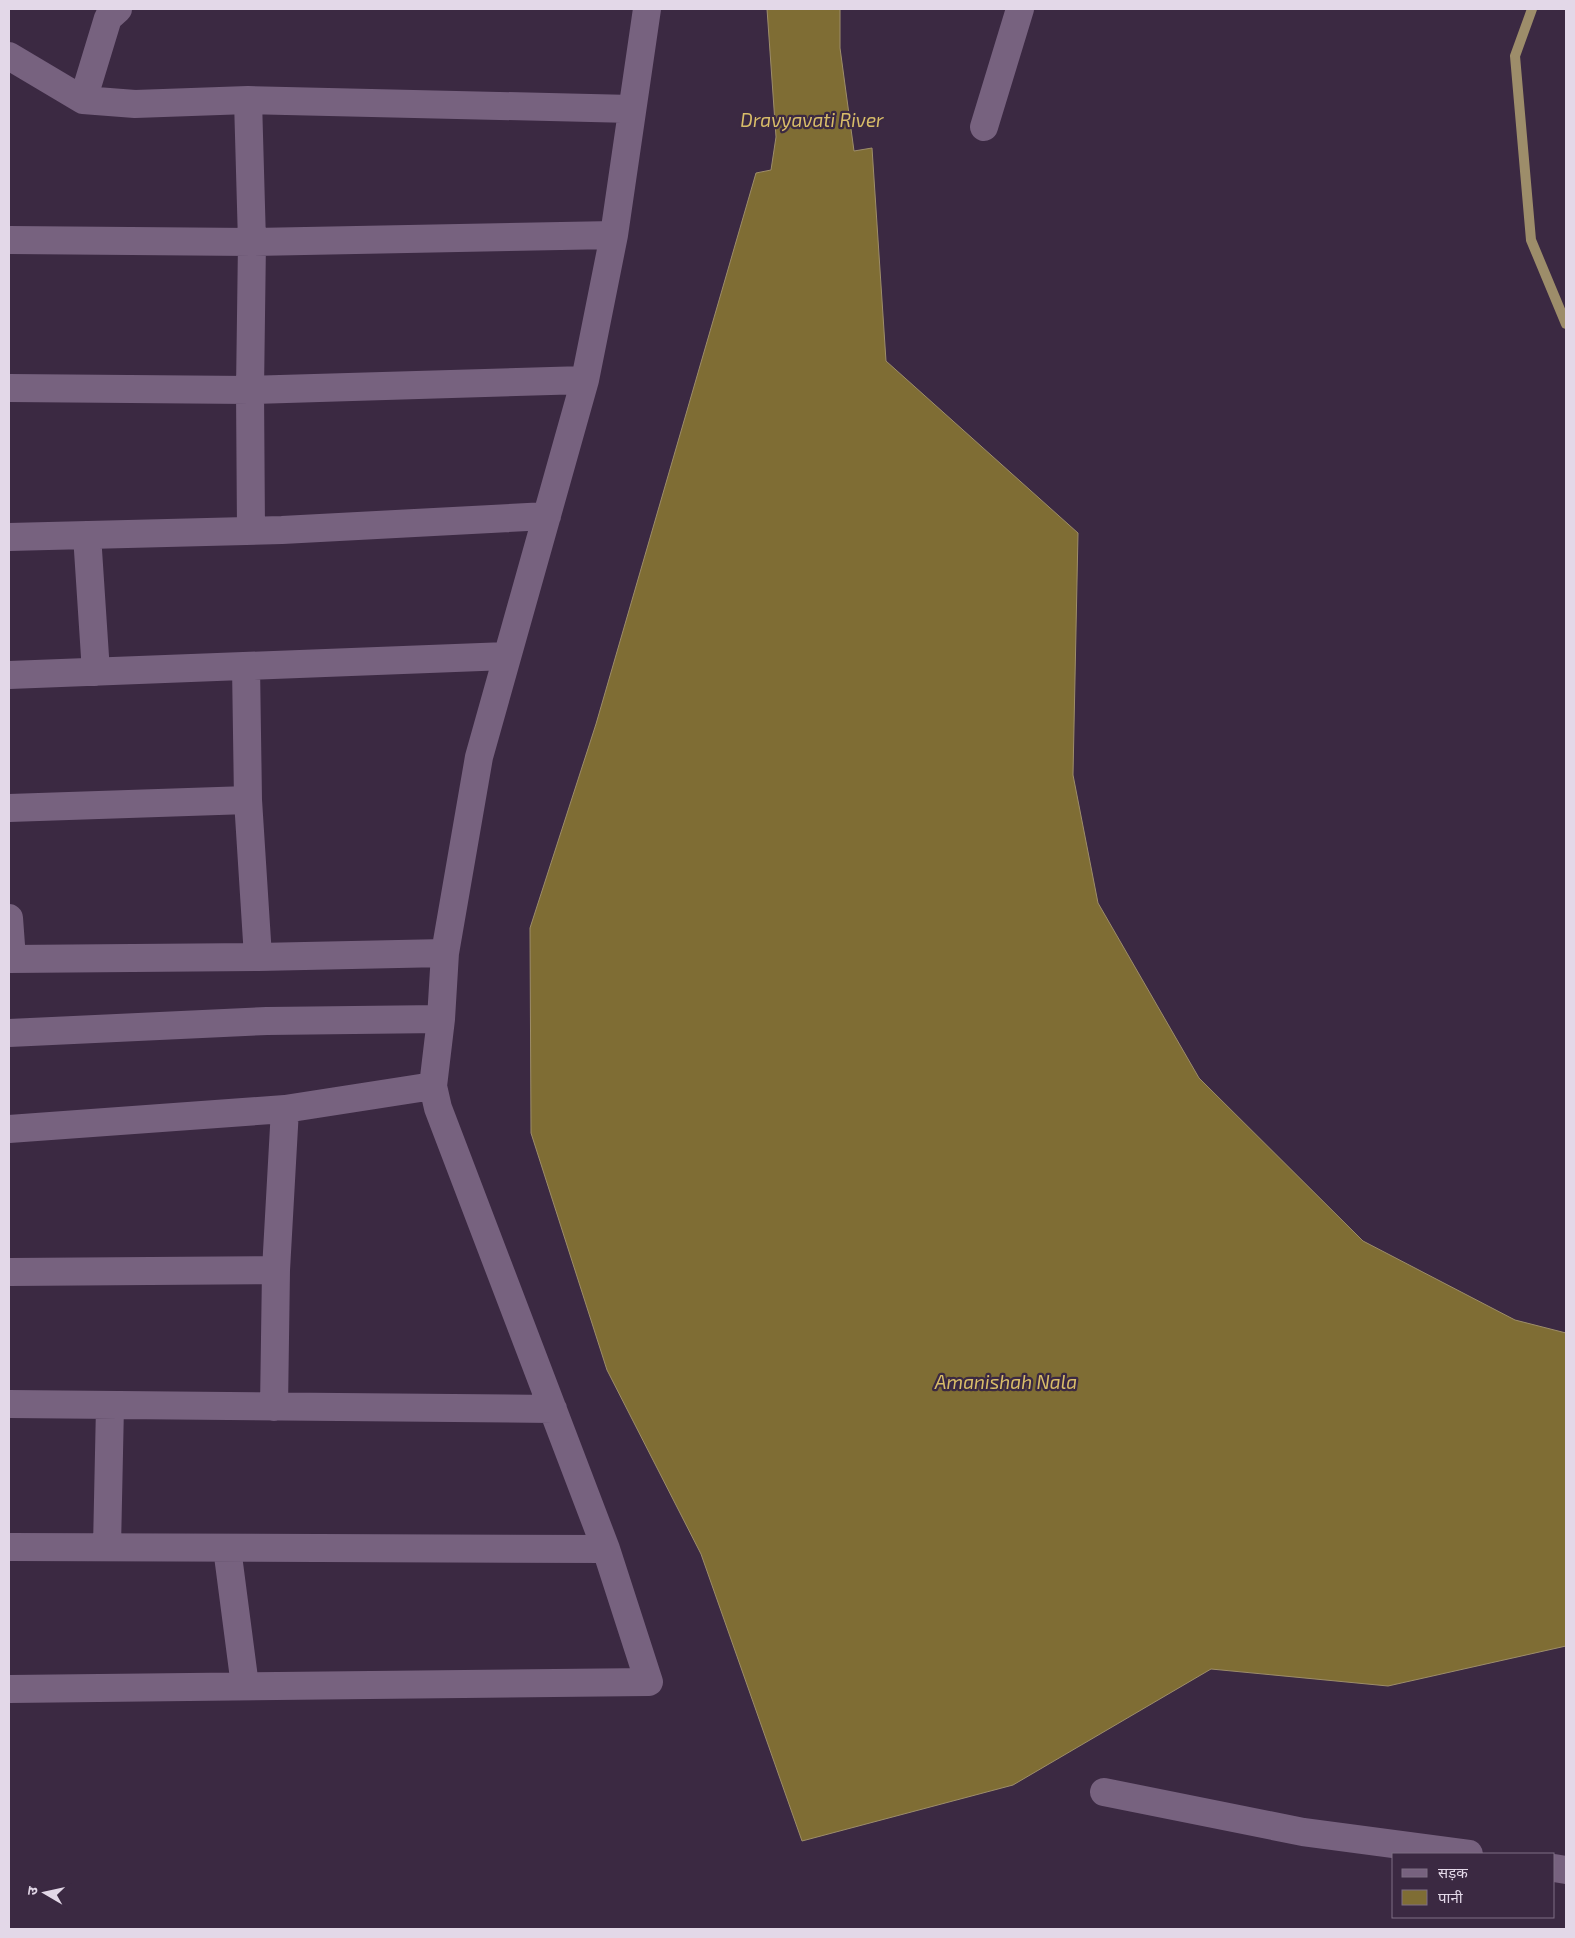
<svg xmlns="http://www.w3.org/2000/svg" width="1575" height="1938" viewBox="0 0 1575 1938" font-family="'Exo 2','Noto Sans Devanagari',sans-serif">
	<rect width="100%" height="100%" fill="#3b2942"/>
	<path fill="#7f6d34" stroke="#9d8d6a" d="M767 9H840V48L854 151 872 148 886 361 1078 533 1073 775 1098 903 1199 1078 1363 1241 1515 1320 1566 1333V1646L1388 1686 1211 1669 1013 1785 802 1841 701 1554 607 1370 531 1133 530 928 596 724 756 173 771 170 776 137Z"/>
	<g fill="none" stroke-linecap="round" stroke-linejoin="round">
		<path stroke="#9d8d6a" stroke-width="10" d="M1532 9 1515 56 1531 240 1566 324"/>
		<path stroke="#77627f" stroke-width="28" d="M118 9 108 18 83 100 135 104 248 100 632 109
			M9 56 83 100
			M248 100 252 242 250 390 251 530
			M984 127 1020 9
			M614 235 647 9
			M9 240 252 242 614 235 585 380
			M9 388 250 390 585 380 479 757 445 953 441 1019 433 1086 438 1108 606 1549 649 1682 9 1689
			M87 535 96 672
			M9 537 282 530 547 516
			M9 675 507 656
			M9 808 248 800
			M9 918 12 959
			M258 957 445 953
			M9 959 258 957 248 800 246 666
			M9 1033 267 1021 441 1019
			M9 1129 285 1109
			M9 1272 276 1270
			M9 1404 553 1409
			M274 1407 276 1270 285 1109 433 1086
			M9 1547 606 1549
			M107 1547 110 1406
			M227 1548 245 1686
			M1104 1792 1303 1832 1469 1854
			M1554 1868 1566 1870"/>
	</g>
	<g text-anchor="middle" dominant-baseline="central" stroke-width="4.5" stroke-linejoin="round" paint-order="stroke">
		<g font-size="19" font-style="italic" fill="#d9bd69" stroke="#3b2942">
			<text x="812" y="119">Dravyavati River</text>
			<text x="1006" y="1381">Amanishah Nala</text>
		</g>
	</g>
	<rect width="1575" height="1938" fill="none" stroke="#e3d8e8" stroke-width="20"/>
	<rect x="1392" y="1853" width="162" height="65" fill="#3b2942" stroke="#7e6f84"/>
	<rect x="1402" y="1869" width="25" height="8" fill="#77627f" stroke="#7e6f84"/>
	<text x="1438" y="1878" font-size="15" fill="#e3d8e8">सड़क</text>
	<rect x="1402" y="1890" width="25" height="15" fill="#7f6d34" stroke="#7e6f84"/>
	<text x="1438" y="1903" font-size="15" fill="#e3d8e8">पानी</text>
	<g transform="translate(45 1893) rotate(279)" stroke="#3b2942" stroke-width="4" paint-order="stroke">
	<path d="M0-4L9 19L0 12L-9 19Z" fill="#e3d8e8"/>
	<text y="-8" font-size="14" font-weight="bold" text-anchor="middle" fill="#e3d8e8">उ</text>
	</g>
</svg>
